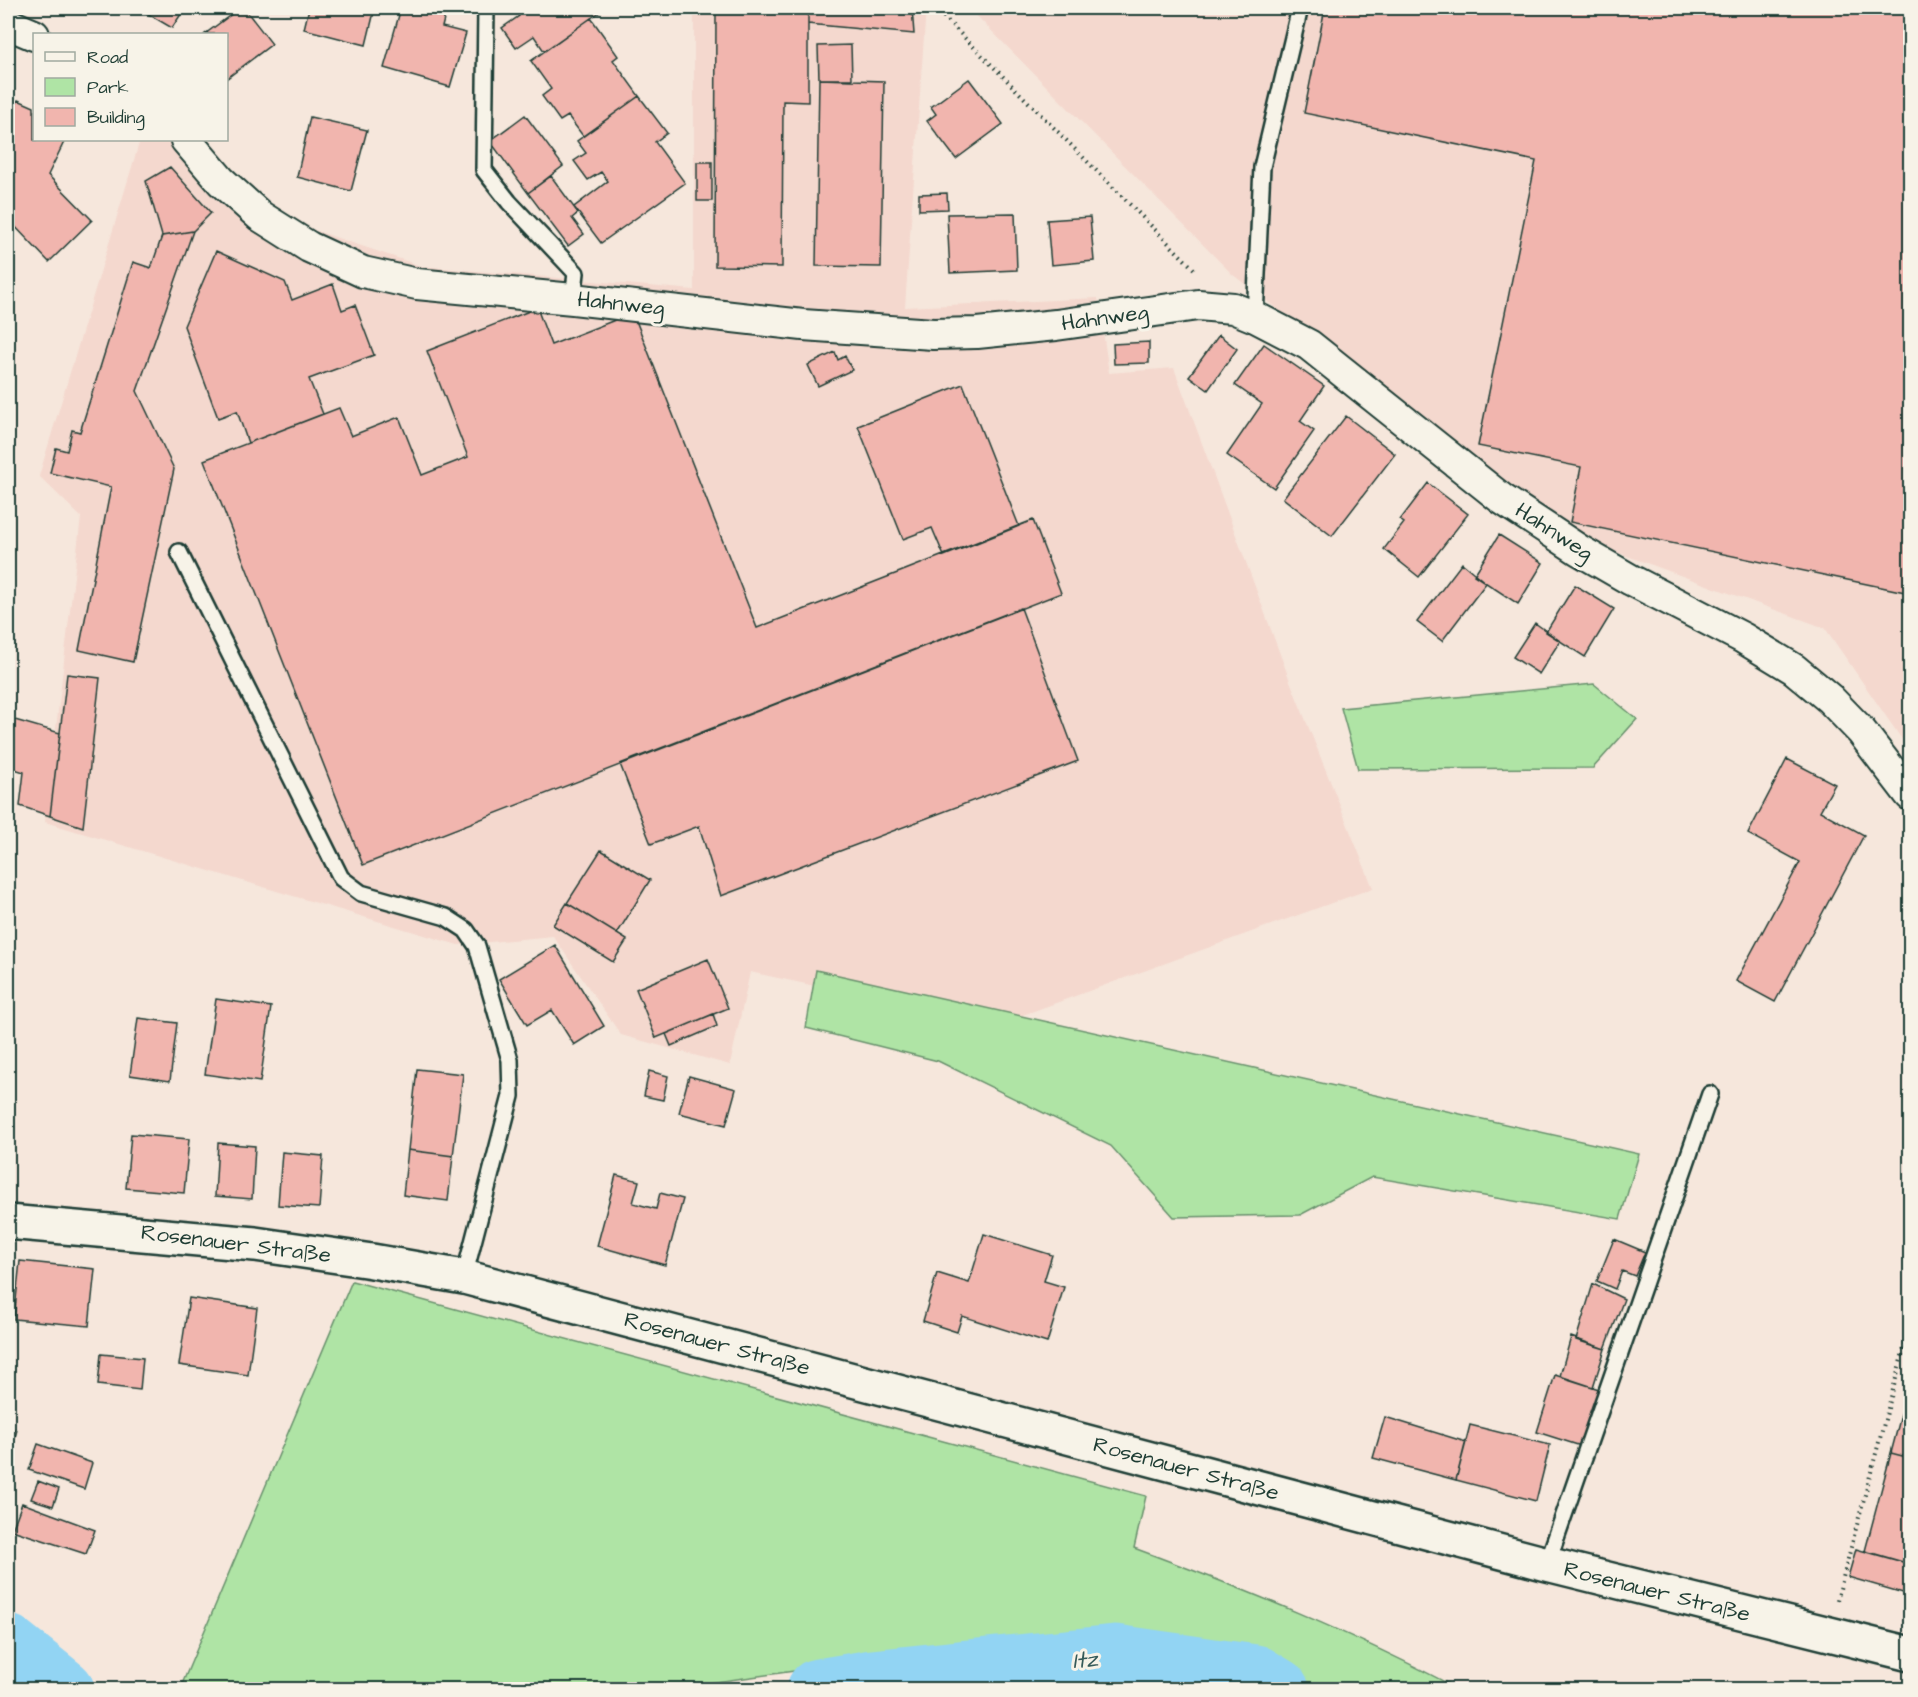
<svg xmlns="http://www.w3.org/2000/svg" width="1918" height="1697" viewBox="0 0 1918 1697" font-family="'Architects Daughter',sans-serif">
	<rect width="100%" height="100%" fill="#f6e7dc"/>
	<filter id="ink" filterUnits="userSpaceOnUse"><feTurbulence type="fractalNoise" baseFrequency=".0167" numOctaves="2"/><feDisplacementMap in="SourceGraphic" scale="12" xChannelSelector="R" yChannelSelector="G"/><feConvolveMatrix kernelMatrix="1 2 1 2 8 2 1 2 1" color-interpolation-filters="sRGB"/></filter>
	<g filter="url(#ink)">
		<path fill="#f4d8ce" d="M694 8H926L905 307 1098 298 1109 373 1174 368 1290 681 1373 888 995 1025 750 972 730 1065 621 1035 553 936 458 945 45 822 81 517 39 476 140 140H170L314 230 421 266 694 290Z
			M969 8H1910V751L1825 628 1567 534 1232 274Z"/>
		<path fill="#afe4a5" stroke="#67906c" stroke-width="1.5" d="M1594 684 1637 719 1593 768 1358 769 1341 708Z
			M816 970 1639 1154 1620 1219 1372 1177 1300 1215 1174 1217 1111 1146 938 1061 806 1028Z
			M352 1281 1146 1496 1134 1548C1244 1589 1354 1633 1458 1689H1322L1223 1645 1115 1626 659 1690 180 1689Z"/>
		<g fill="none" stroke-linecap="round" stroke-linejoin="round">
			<path stroke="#92d4f3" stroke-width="63" d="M8 1646 63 1690
				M818 1690 872 1681 1115 1656 1255 1676 1278 1690"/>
		</g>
		<path fill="#f1b5ae" stroke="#1f3d34" stroke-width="1.5" d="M138 8H185L172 28Z
			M240 8H244L272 44 226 79V34H205Z
			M309 8H375L366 45 304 29Z
			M401 8H447L442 27 466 33 450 87 384 68Z
			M513 8H603L604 9 544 51 534 36 516 48 502 28 519 16Z
			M716 8H808V102L783 101 782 267 715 266Z
			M808 8H912L914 34 808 24Z
			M1325 8H1910V593L1570 522 1581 467 1478 446 1536 161 1304 113Z
			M591 18 618 56 613 60 639 96 583 136 568 116 560 121 542 96 551 89 531 61Z
			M851 45 852 79H819L818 46Z
			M819 79 884 81 881 267 816 266Z
			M969 79 1003 124 956 159 927 121 936 114 931 107Z
			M639 96 667 133 655 142 685 183 601 243 574 207 608 181 601 172 588 180 574 161 586 153 577 141Z
			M18 100 34 107V140H65L48 175 92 220 49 262 8 219V122Z
			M525 115 563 166 528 193 490 141Z
			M310 117 367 130 351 191 297 177Z
			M697 162H712V201H697Z
			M170 167 211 213 193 231 162 236 146 181Z
			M551 176 578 213 572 218 584 234 568 246 528 193Z
			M947 193 948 209 919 210V194Z
			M1015 213 1017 270 950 273 947 214Z
			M1090 217 1094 261 1051 265 1047 220Z
			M193 231 137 391 174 469 133 662 79 650 111 487 50 473 56 448 67 451 72 430 80 432 133 262 151 268 162 236Z
			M216 251 285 282 292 300 333 284 342 310 355 305 374 355 309 379 323 414 248 443 237 411 218 418 184 326Z
			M537 308 551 345 633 313 757 628 1033 520 1061 593 363 865 204 460 339 408 351 436 399 417 422 475 468 457 427 351Z
			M1219 335 1237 349 1208 390 1189 376Z
			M1149 342V363L1114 364 1113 344Z
			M1264 344 1324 386 1300 421 1314 431 1274 488 1227 455 1262 404 1235 385Z
			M835 352 838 360 845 356 852 370 818 386 808 365Z
			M963 384 1019 526 944 556 932 528 903 539 858 426Z
			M1346 416 1395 454 1332 536 1283 498Z
			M1428 483 1468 514 1419 577 1384 549 1404 523 1400 520Z
			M1499 535 1543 563 1518 604 1474 575Z
			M1462 563 1486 583 1442 641 1417 622Z
			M1575 585 1614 609 1585 657 1546 632Z
			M1021 608 1078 761 721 896 699 826 651 844 620 764Z
			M1535 623 1560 641 1539 674 1513 657Z
			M1910 657V691L1904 689Z
			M67 674 100 678 83 827 50 816Z
			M8 718 60 733 50 816 20 806 24 772 8 767Z
			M1787 759 1835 784 1820 811 1864 835 1775 1002 1736 981 1800 862 1748 834Z
			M601 850 650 880 617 934 567 903Z
			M567 903 627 940 613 962 553 925Z
			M555 945 604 1026 574 1045 552 1010 527 1025 499 979Z
			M708 959 728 1008 656 1038 636 989Z
			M216 999 271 1007 260 1082 205 1074Z
			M713 1014 717 1026 671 1046 666 1034Z
			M138 1018 177 1023 170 1081 130 1075Z
			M417 1069 463 1074 453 1156 408 1150Z
			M649 1071 668 1076 663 1100 644 1096Z
			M689 1076 736 1089 726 1125 679 1113Z
			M131 1134 189 1139 184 1193 126 1188Z
			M218 1143 255 1146 252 1199 215 1196Z
			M408 1150 453 1156 448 1201 403 1195Z
			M282 1152 323 1156 319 1208 278 1205Z
			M616 1175 639 1181 633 1203 656 1209 660 1193 683 1199 665 1265 597 1246Z
			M984 1234 1052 1255 1044 1281 1064 1287 1047 1343 962 1316 957 1332 923 1321 937 1273 969 1283Z
			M1614 1239 1645 1252 1635 1276 1622 1271 1615 1289 1597 1281Z
			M20 1261 95 1269 89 1326 14 1319Z
			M1593 1284 1624 1299 1605 1349 1576 1340Z
			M189 1298 257 1308 248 1375 179 1365Z
			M1571 1337 1605 1349 1593 1387 1560 1376Z
			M101 1354 143 1358 140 1390 98 1385Z
			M1555 1375 1599 1389 1581 1446 1537 1432Z
			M1910 1381V1458L1891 1453Z
			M1385 1417 1466 1442 1456 1480 1373 1458Z
			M1470 1425 1550 1445 1536 1501 1456 1480Z
			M8 1427 17 1430 8 1461Z
			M38 1444 92 1463 84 1489 29 1470Z
			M1891 1453 1910 1458V1564L1865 1551Z
			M38 1481 59 1489 53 1506 31 1499Z
			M22 1503 95 1530 86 1554 12 1530Z
			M1856 1549 1910 1564V1595L1848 1577Z"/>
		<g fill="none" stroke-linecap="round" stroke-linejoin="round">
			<defs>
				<path id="service" d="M486 8 484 170 509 202 576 273 573 299
					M1255 317 1262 167 1300 8
					M179 552 341 878 361 893 446 917 466 930 477 946 510 1060 511 1096 464 1277
					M1547 1564 1710 1094"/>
				<path id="minor" d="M8 24 34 35
					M186 140 221 181 260 216 309 247 363 272 417 284 573 299 803 325 933 334 977 333 1056 325 1198 305 1233 308 1255 317 1309 345 1502 499 1579 550 1631 580 1743 638 1794 669 1830 699 1861 731 1910 795"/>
				<path id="tertiary" d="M8 1222 255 1244 372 1261 464 1277 1547 1564 1910 1654"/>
			</defs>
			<use href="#service" stroke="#1f3d34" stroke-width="20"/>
			<use href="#minor" stroke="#1f3d34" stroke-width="34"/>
			<use href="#tertiary" stroke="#1f3d34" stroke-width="38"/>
			<path stroke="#1f3d34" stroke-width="4" stroke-dasharray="1.5 4.5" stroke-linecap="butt" d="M935 8 1196 271
				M1837 1600 1907 1337"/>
			<use href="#service" stroke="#f7f3e8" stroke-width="15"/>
			<use href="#minor" stroke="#f7f3e8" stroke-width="30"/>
			<use href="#tertiary" stroke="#f7f3e8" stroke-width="33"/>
		</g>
	</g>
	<g text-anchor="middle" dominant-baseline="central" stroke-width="6" stroke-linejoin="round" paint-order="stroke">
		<g font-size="22" fill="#1f3d34" stroke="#f7f3e8">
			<text transform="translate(621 304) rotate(6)">Hahnweg</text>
			<text transform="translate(1105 318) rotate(-8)">Hahnweg</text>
			<text transform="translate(1554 532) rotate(33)">Hahnweg</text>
			<text transform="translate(236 1244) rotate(7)">Rosenauer Straße</text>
			<text transform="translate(717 1344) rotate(15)">Rosenauer Straße</text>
			<text transform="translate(1186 1469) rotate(15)">Rosenauer Straße</text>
			<text transform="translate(1657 1592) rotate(14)">Rosenauer Straße</text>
		</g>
		<g font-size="24" font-style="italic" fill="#365b5a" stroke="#f7f3e8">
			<text transform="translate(1085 1660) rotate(-6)">Itz</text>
		</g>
	</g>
	<rect width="1918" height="1697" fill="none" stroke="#f7f3e8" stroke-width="30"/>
	<rect x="15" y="15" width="1888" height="1667" fill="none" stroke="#1f3d34" stroke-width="2" filter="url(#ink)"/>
	<rect x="33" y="33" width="195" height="108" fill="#f7f3e8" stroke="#a1aaa0" stroke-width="1.5"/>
	<rect x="45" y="52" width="30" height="9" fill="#f7f3e8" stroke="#a1aaa0" stroke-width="1.5"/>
	<text x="87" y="63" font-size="18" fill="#1f3d34">Road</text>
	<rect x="45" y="78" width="30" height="18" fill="#afe4a5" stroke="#a1aaa0" stroke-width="1.5"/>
	<text x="87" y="93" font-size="18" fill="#1f3d34">Park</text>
	<rect x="45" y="108" width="30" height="18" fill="#f1b5ae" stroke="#a1aaa0" stroke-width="1.5"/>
	<text x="87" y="123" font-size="18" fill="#1f3d34">Building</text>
</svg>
